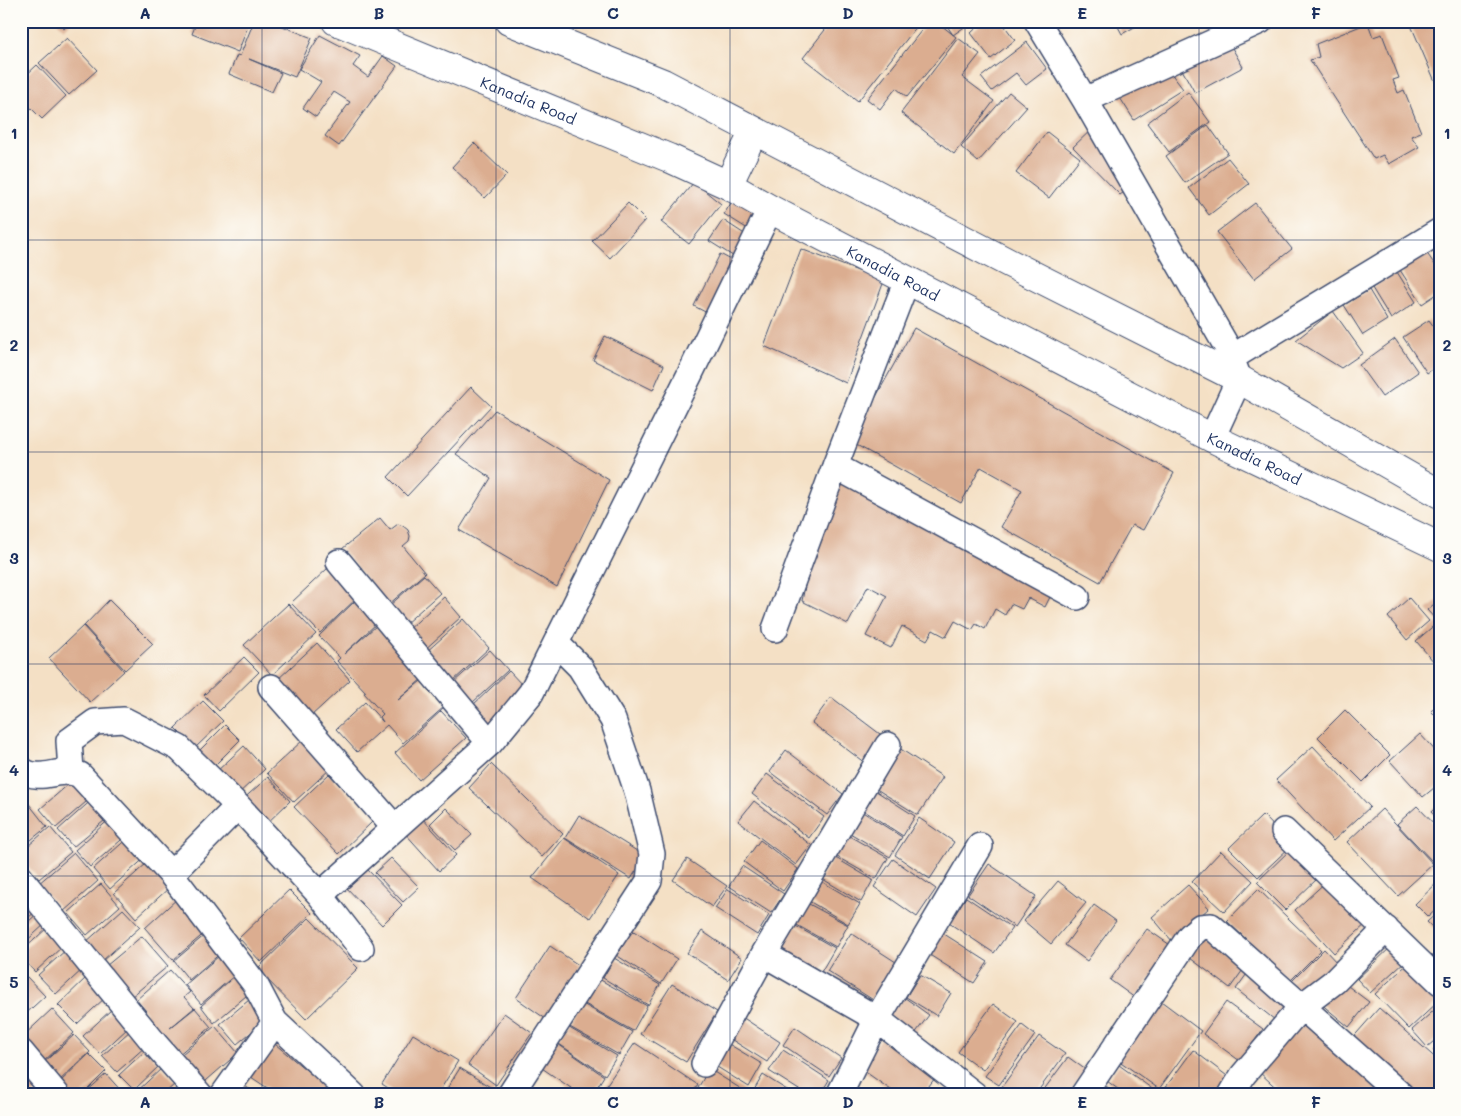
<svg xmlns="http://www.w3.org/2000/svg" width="1461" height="1116" viewBox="0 0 1461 1116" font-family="Mali,sans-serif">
	<rect width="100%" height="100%" fill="#fdfcf7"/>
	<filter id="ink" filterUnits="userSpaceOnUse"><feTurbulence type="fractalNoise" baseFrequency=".02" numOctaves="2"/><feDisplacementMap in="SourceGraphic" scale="10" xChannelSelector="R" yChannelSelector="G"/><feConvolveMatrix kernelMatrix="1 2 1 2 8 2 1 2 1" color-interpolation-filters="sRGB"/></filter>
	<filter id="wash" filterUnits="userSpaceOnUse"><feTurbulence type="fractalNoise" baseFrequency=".0096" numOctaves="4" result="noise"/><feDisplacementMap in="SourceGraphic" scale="20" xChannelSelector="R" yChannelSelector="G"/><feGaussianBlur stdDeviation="1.12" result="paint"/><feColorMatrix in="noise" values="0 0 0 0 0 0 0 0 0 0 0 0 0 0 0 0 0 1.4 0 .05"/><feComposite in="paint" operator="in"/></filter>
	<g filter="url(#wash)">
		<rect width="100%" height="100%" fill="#f4e0c5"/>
		<g id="blocks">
			<path fill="#dbad90" d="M56 21H72L64 29Z
				M181 21H195L193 28Z
				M197 21H250L238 52 192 34Z
				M254 21H270L312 38 295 77 249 59 281 73 272 92 229 74 237 55 240 56Z
				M832 21H921L858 101 803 58Z
				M929 21H936L956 37 907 97 896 88 880 109 867 99Z
				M944 21H973L953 35Z
				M984 21H1001L1015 40 991 59 971 33Z
				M1115 21H1145L1122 34Z
				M1414 21H1440V93L1410 23Z
				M1368 23 1373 37 1382 34 1399 78 1393 80 1398 93 1404 90 1421 132 1411 136 1419 147 1389 164 1383 155 1374 159 1310 60 1319 57 1316 44Z
				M320 35 360 56 353 66 368 77 383 56 397 66 339 146 325 136 350 102 334 92 316 117 303 108 321 82 299 69Z
				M67 38 97 70 69 95 39 63Z
				M958 38 980 54 962 77 994 101 954 154 901 113Z
				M1228 41 1243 67 1195 93 1180 66Z
				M1027 42 1047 69 1026 85 1016 73 992 91 981 77Z
				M37 65 66 96 42 119 21 98V80Z
				M1167 68 1183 89 1134 120 1117 93Z
				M1009 92 1027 107 978 162 961 147Z
				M1188 92 1210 122 1169 152 1147 123Z
				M1208 125 1228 153 1185 183 1166 156Z
				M1094 127 1131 187 1120 195 1073 147Z
				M1047 132 1080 158 1049 198 1016 173Z
				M474 143 507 175 485 198 452 167Z
				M1228 158 1249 184 1209 215 1189 188Z
				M694 182 721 204 689 244 661 222Z
				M735 197 759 212 748 229 724 214Z
				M628 203 645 220 610 258 592 241Z
				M1255 203 1292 249 1254 279 1217 232Z
				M723 220 749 237 736 258 709 241Z
				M801 249 884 281 846 383 764 346Z
				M1426 252 1440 272V292L1422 304 1400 270Z
				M720 254 735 262 709 314 694 306Z
				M1397 272 1416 302 1391 319 1372 288Z
				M1369 290 1387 320 1363 335 1344 305Z
				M1333 311 1363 353 1341 368 1296 340Z
				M1429 320 1440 335V364L1427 373 1403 337Z
				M914 328 1174 473 1143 530 1132 525 1100 582 1001 527 1022 490 981 467 961 503 851 442Z
				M605 336 664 365 653 390 593 360Z
				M1395 339 1418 372 1382 397 1359 365Z
				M471 387 491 406 407 496 388 477Z
				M495 410 609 480 557 587 459 530 491 478 456 454Z
				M841 478 1053 591 1045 607 1028 598 1022 609 1011 604 1005 615 995 609 985 629 976 624 972 630 955 621 946 637 933 630 927 640 902 626 891 648 866 636 887 596 868 586 848 624 802 601 814 541Z
				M380 518 390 530 398 524 403 526 408 530 410 536 409 541 403 546 425 573 388 605 342 549Z
				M329 567 358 597 320 633 291 603Z
				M424 575 440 593 405 624 389 606Z
				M444 597 461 617 423 651 406 632Z
				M1409 598 1429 621 1407 640 1388 617Z
				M357 599 378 622 344 654 376 626 423 678 398 700 421 681 444 707 403 743 387 725 357 752 336 729 365 702 383 722 380 717 383 714 364 693 366 692 337 661 340 658 319 636Z
				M1440 599V660L1435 663 1416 641 1438 622 1427 610Z
				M109 600 153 644 125 670 84 626Z
				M288 604 316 634 272 675 244 645Z
				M463 619 489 648 452 682 425 653Z
				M83 626 124 671 90 702 49 658Z
				M317 643 350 680 310 717 277 680Z
				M490 650 508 670 472 703 454 682Z
				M244 657 259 672 219 711 204 695Z
				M509 671 523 686 490 726 472 706Z
				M831 697 884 737 865 763 812 723Z
				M203 701 223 721 195 748 175 728Z
				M1440 703V720L1431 711Z
				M1345 710 1390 755 1363 782 1318 737Z
				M441 711 466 738 419 780 395 753Z
				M225 725 240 740 213 767 198 752Z
				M1420 734 1440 756V783L1423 797 1390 761Z
				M303 740 330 769 294 802 267 773Z
				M244 746 265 769 237 795 216 772Z
				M896 746 943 777 918 815 870 785Z
				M1313 746 1370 807 1333 841 1276 780Z
				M786 750 843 794 827 815 770 772Z
				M491 764 563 834 542 857 469 788Z
				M329 774 373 821 339 854 294 807Z
				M767 774 824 817 809 838 752 794Z
				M78 776 94 795 56 828 40 809Z
				M268 777 290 801 263 827 240 802Z
				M873 789 915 816 903 836 860 808Z
				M95 797 111 815 73 847 58 830Z
				M754 801 811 845 796 865 738 821Z
				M1440 803V820L1431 812Z
				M29 804 47 827 21 848V811Z
				M1417 806 1440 830V854L1432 861 1397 824Z
				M446 808 472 835 455 850 430 824Z
				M858 809 902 837 890 857 845 830Z
				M1382 809 1433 864 1398 896 1347 842Z
				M579 815 645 856 631 879 565 838Z
				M1263 815 1292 845 1258 877 1229 848Z
				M113 816 128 834 90 867 75 850Z
				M421 817 456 855 439 871 404 832Z
				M919 818 954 842 930 879 895 855Z
				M50 827 71 852 39 879 21 858V852Z
				M844 833 888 858 876 879 832 854Z
				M130 836 148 855 110 889 93 869Z
				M564 838 619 875 590 918 532 878Z
				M760 840 798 869 783 891 744 862Z
				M1293 847 1321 875 1285 910 1257 882Z
				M1221 851 1253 881 1224 912 1192 882Z
				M74 853 98 881 63 912 38 884Z
				M834 857 873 880 861 902 821 878Z
				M391 858 419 887 403 902 375 873Z
				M687 859 727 886 712 907 673 880Z
				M893 859 936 889 917 917 874 887Z
				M148 862 170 887 136 918 114 893Z
				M989 864 1036 896 1015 927 968 895Z
				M742 866 784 894 771 913 729 886Z
				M365 867 402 905 382 925 345 886Z
				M819 880 860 904 848 924 807 900Z
				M1328 880 1367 923 1334 953 1295 910Z
				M1440 880V906L1428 917 1415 904Z
				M1058 881 1086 903 1051 944 1024 921Z
				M101 884 120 906 87 935 68 913Z
				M1188 885 1209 908 1172 941 1152 917Z
				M728 889 769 915 757 935 715 908Z
				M1258 889 1321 950 1290 981 1227 921Z
				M289 890 312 913 261 962 239 938Z
				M966 897 1012 928 994 953 949 923Z
				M24 898 36 911 21 924V901Z
				M178 898 207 931 173 960 145 928Z
				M807 903 848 925 836 947 795 924Z
				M1094 905 1116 921 1087 961 1065 945Z
				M123 909 140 927 102 961 85 943Z
				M1440 910V934L1427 922Z
				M38 913 46 923 21 946V928Z
				M309 918 358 968 306 1019 257 969Z
				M792 924 835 948 821 972 778 947Z
				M49 926 65 944 35 972 21 957V952Z
				M629 928 677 959 661 984 613 953Z
				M1147 929 1173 947 1135 998 1110 980Z
				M702 931 742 958 728 980 687 953Z
				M941 932 988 962 974 983 928 954Z
				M851 933 899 964 875 1001 827 971Z
				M206 934 222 952 189 980 174 961Z
				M142 936 168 966 131 997 106 966Z
				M1205 938 1245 967 1230 988 1190 958Z
				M550 946 580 966 546 1019 516 998Z
				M1392 946 1406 960 1370 993 1357 979Z
				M67 949 84 968 56 994 38 975Z
				M1324 949 1338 964 1305 998 1290 983Z
				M219 956 235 975 201 1004 185 985Z
				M614 958 660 985 648 1005 603 978Z
				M1413 959 1440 987V1000L1409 1029 1375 994Z
				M170 970 190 992 184 997 194 1008 170 1028 195 1008 211 1027 177 1056 142 1016 147 1012 136 1000Z
				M1249 971 1289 1002 1275 1020 1236 989Z
				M238 973 253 990 214 1023 201 1006Z
				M920 975 951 993 937 1016 906 997Z
				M88 976 107 996 77 1024 58 1005Z
				M27 977 45 996 21 1018V982Z
				M597 978 647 1006 633 1031 583 1003Z
				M1340 980 1369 1002 1349 1027 1320 1003Z
				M672 984 717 1012 686 1062 640 1034Z
				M901 995 929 1015 914 1035 887 1015Z
				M249 1000 266 1020 237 1044 220 1024Z
				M1161 1001 1201 1031 1159 1089 1118 1060Z
				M1226 1002 1263 1029 1240 1061 1203 1034Z
				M581 1003 632 1032 619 1055 568 1026Z
				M993 1004 1018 1022 983 1070 958 1052Z
				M1440 1005V1036L1427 1047 1412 1030Z
				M1379 1008 1440 1062V1095H1408L1349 1042Z
				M52 1009 74 1033 42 1063 21 1040V1038Z
				M112 1009 129 1027 100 1054 83 1036Z
				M504 1013 532 1033 496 1085 468 1065Z
				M742 1017 780 1042 767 1062 729 1038Z
				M1305 1019 1388 1095H1284L1258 1071Z
				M1022 1025 1035 1035 999 1085 985 1076Z
				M215 1026 238 1053 199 1087 175 1060Z
				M566 1026 617 1056 605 1075 556 1042Z
				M795 1027 841 1058 829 1076 783 1045Z
				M131 1030 146 1046 117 1072 102 1056Z
				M413 1034 458 1061 437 1095H399L382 1084Z
				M74 1035 90 1052 57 1083 41 1065Z
				M1039 1036 1065 1054 1035 1095H1010L1001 1088Z
				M269 1039 336 1095H278L245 1073Z
				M881 1039 935 1078 922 1095H898L860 1068Z
				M555 1042 604 1076 592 1095H581L539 1066Z
				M635 1043 698 1085 691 1095H616L605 1087Z
				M727 1043 762 1064 749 1087 714 1065Z
				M1440 1044V1058L1433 1050Z
				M146 1050 160 1065 134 1090 119 1075Z
				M783 1050 829 1080 820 1095H807L769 1071Z
				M1193 1050 1235 1082 1226 1095H1160Z
				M89 1054 106 1071 82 1095H67L57 1085Z
				M1068 1057 1086 1070 1068 1095H1040Z
				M1119 1065 1158 1093 1157 1095H1126L1107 1081Z
				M162 1068 176 1083 163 1095H133Z
				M460 1068 495 1090 492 1095H443Z
				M709 1069 751 1095H709L698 1088Z
				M21 1071 42 1086 32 1095H21Z
				M106 1074 123 1093 122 1095H83Z
				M763 1075 795 1095H751Z
				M239 1082 258 1095H231Z
				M1106 1086 1118 1095H1100Z
				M177 1087 185 1095H169Z"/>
		</g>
	</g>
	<g filter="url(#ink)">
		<use href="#blocks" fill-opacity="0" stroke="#3c4a6d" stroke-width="1"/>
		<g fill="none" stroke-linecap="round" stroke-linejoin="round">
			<defs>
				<path id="street" d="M1037 21 1085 100
					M1231 358 1440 231
					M1212 438 1239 379 1227 347 1085 100 1260 21
					M835 466 1077 597
					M339 562 490 743
					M775 629 835 466 907 280
					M271 687 395 828
					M21 770C43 784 59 765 80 775L171 874 255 984 275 1022 353 1095
					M71 770 69 741 95 722 124 720 179 748 238 806 320 895 361 948
					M1284 831 1440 982
					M171 874 238 806
					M21 879 155 1044 200 1095
					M320 895 490 743 531 693 690 374 770 209
					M764 954 877 1019 975 1095
					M21 1052 57 1095
					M704 1064 764 954 888 745
					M223 1095 275 1022
					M510 1095 649 881 652 854 637 791 613 720 580 667 556 643
					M839 1095 877 1019 980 846
					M1083 1095 1190 936 1200 927 1211 926 1401 1095
					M1231 1095 1243 1075 1302 1006 1335 981 1386 929"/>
				<g id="secondary">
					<path id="s1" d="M336 21 669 158 728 185 770 209 1212 438 1440 547"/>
					<path d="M509 21 663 83 1009 263 1239 379 1440 494"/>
					<path d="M728 185 754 131"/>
				</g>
			</defs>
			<use href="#street" stroke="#3c4a6d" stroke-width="28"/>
			<use href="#secondary" stroke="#3c4a6d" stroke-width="30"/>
			<use href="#street" stroke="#fff" stroke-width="25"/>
			<use href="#secondary" stroke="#fff" stroke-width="28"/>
		</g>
	</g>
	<path fill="none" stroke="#1b2f5e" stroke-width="1" stroke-opacity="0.55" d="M262 21V1095M496 21V1095M730 21V1095M965 21V1095M1199 21V1095M21 240H1440M21 452H1440M21 664H1440M21 876H1440"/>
	<g text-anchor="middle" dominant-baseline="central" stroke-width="4" stroke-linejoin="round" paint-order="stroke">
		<g font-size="15" fill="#1b2f5e" stroke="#fdfcf7">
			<text stroke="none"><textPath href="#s1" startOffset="208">Kanadia Road</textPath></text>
			<text stroke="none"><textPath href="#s1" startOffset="612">Kanadia Road</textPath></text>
			<text stroke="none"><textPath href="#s1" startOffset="1018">Kanadia Road</textPath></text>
		</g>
	</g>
	<rect width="1461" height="1116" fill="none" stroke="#fdfcf7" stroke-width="55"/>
	<rect x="28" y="28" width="1406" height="1060" fill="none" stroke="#1b2f5e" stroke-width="2"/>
	<g font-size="16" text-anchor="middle" font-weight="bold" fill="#1b2f5e">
		<text x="145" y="19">A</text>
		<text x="379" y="19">B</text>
		<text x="613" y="19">C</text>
		<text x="848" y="19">D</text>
		<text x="1082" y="19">E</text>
		<text x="1316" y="19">F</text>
		<text x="14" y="139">1</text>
		<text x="1447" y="139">1</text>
		<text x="14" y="351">2</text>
		<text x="1447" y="351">2</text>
		<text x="14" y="564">3</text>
		<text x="1447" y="564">3</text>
		<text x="14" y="776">4</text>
		<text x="1447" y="776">4</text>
		<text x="14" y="988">5</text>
		<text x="1447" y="988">5</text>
		<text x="145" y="1108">A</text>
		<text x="379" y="1108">B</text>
		<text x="613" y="1108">C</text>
		<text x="848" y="1108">D</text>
		<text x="1082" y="1108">E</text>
		<text x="1316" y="1108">F</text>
	</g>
</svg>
